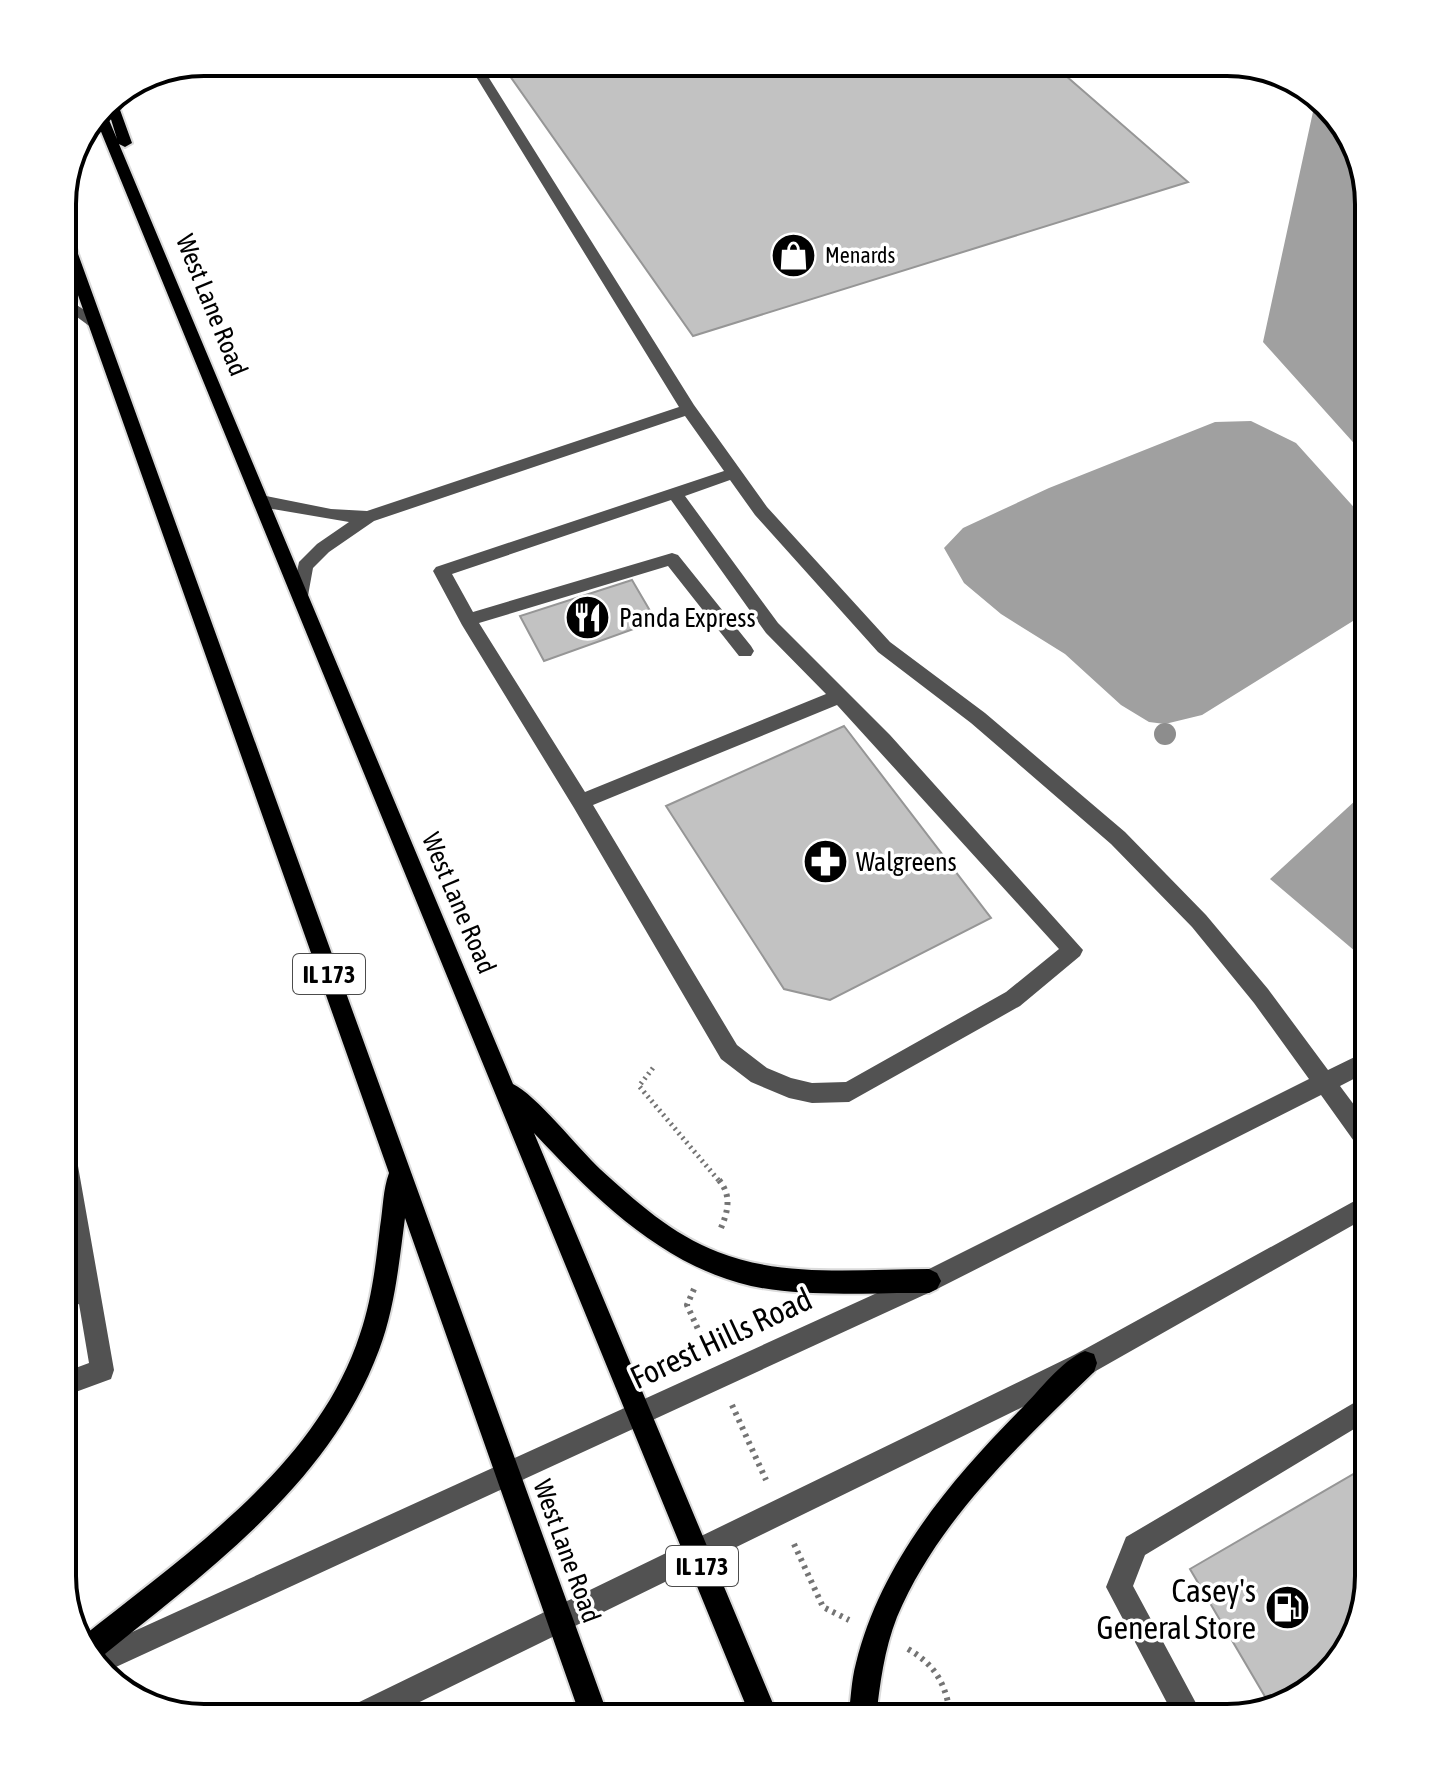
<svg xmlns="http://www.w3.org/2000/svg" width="1431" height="1780" viewBox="0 0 1431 1780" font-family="'Asap Condensed',sans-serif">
	<rect width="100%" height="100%" fill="#fff"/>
	<path fill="#a0a0a0" d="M1316 98 1345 125 1369 203V460L1263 342Z
		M1251 421 1296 443 1369 524V611L1202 715 1165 724 1149 722 1121 705 1065 654 1001 614 964 583 944 548 963 528 1049 488 1215 422Z
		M1369 788V963L1270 879Z"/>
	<path fill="#c2c2c2" stroke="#969696" stroke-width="2" d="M500 62H1050L1188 182 693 336Z
		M632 580 656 621 544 661 520 616Z
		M844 726 991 918 830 1000 784 989 666 806Z
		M1369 1465V1577L1354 1639 1306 1694 1270 1705 1190 1569Z"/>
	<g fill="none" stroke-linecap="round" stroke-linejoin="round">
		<defs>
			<path id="major" d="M115 96 132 143 125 147 119 144 513 1084C535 1094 579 1149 600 1169 635 1201 673 1235 718 1252 783 1278 861 1269 929 1269L937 1273 941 1281 937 1289 929 1293C871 1292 808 1298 751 1286 661 1265 595 1198 534 1133L779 1718H751L95 117 104 108 117 139 106 103Z
				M62 225 69 229 609 1718H581L405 1218C399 1262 395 1308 379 1350 328 1487 204 1573 95 1662L86 1655 81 1638C185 1554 317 1467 360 1334 372 1299 376 1262 380 1227 383 1209 383 1189 389 1173L62 250Z
				M1085 1351 1094 1354 1097 1363 1094 1372C1020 1444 938 1520 897 1617 884 1650 880 1684 876 1718H848C851 1700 851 1681 856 1663 881 1562 950 1481 1022 1408 1040 1390 1061 1361 1085 1351Z"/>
		</defs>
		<use href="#major" stroke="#dbdbdb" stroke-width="4"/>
		<path stroke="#747474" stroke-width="5" stroke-dasharray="2 4" stroke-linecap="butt" d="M653 1068 639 1086 720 1182"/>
		<path stroke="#747474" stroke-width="6" stroke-dasharray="3 5" stroke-linecap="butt" d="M719 1180C732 1196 728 1211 721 1228
			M694 1289 687 1305 707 1349
			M732 1405 766 1480
			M794 1544 823 1607 849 1620
			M908 1649C937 1666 946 1685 951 1718"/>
		<path fill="#525252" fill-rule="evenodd" d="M467 62H479L694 405 767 507 890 642 985 713 1125 832 1206 915 1268 989 1328 1070 1369 1050V1071L1340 1086 1369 1125V1154L1361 1151 1321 1095 937 1289 105 1672 86 1653 921 1273 1309 1079 1254 1003 1192 927 1111 844 971 723 878 652 755 515 730 480 685 496 778 623 890 735 1083 950 1080 956 1020 1006 849 1102 812 1103 789 1098 751 1082 721 1059 574 808 462 625 433 571 436 567 724 471 685 416 374 521 329 552 313 568 307 601H295L292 596 299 562 317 544 349 522 261 507 255 505 253 501 255 497 261 495 331 509 367 511 679 407ZM671 500 766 633 826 694 585 792 479 623 668 566 739 656H751L754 651 751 646 678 555 672 553 473 612 452 574ZM837 705 1059 949 1006 992 846 1082 812 1083 791 1078 767 1068 737 1045 593 805Z
			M62 295 102 322V328H92L62 306Z
			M67 1155 75 1158 78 1166 114 1370 111 1379 62 1397V1373L89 1363 79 1304 62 1310V1286L75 1282 62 1204V1156Z
			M1369 1193V1216L1094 1372 387 1718H343L347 1708 1076 1354Z
			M1369 1394V1420L1145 1555 1133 1586 1204 1718H1175L1106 1587 1126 1537Z"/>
		<use href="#major" fill="#000" fill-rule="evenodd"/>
	</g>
	<circle fill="#8d8d8d" cx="1165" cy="734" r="11"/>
	<defs>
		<symbol id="shop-disc" viewBox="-11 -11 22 22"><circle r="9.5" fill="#000" stroke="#fff"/><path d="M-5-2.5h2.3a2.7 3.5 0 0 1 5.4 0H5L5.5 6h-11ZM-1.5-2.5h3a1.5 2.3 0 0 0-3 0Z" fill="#fff"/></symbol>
		<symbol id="restaurant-disc" viewBox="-11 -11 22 22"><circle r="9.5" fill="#000" stroke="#fff"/><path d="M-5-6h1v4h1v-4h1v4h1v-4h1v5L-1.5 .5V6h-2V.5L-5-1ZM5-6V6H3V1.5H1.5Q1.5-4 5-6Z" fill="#fff"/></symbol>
		<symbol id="pharmacy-disc" viewBox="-11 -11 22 22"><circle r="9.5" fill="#000" stroke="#fff"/><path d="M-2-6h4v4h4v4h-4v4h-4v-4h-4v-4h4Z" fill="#fff"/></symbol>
		<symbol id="fuel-disc" viewBox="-11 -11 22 22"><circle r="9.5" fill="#000" stroke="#fff"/><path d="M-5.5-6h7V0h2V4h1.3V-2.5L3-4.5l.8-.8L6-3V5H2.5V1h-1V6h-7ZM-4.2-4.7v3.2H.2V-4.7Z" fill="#fff"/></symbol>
	</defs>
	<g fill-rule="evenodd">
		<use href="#shop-disc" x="768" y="230" width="51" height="51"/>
		<use href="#restaurant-disc" x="562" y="592" width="51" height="51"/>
		<use href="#pharmacy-disc" x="800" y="836" width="51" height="51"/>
		<use href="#fuel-disc" x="1262" y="1582" width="51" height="51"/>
	</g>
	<g text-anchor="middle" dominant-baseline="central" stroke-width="7" stroke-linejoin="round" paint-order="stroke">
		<g font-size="22" fill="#000" stroke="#fff" text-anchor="start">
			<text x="825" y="255">Menards</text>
		</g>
		<g fill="#fff" stroke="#4c4c4c" stroke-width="2">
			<rect x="293" y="954" width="72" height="40" rx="6"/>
			<rect x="666" y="1546" width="72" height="40" rx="6"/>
		</g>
		<g font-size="24" font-weight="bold" fill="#000">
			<text x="329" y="974">IL 173</text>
			<text x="702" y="1566">IL 173</text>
		</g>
		<g font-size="26" fill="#000" stroke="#fff">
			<text transform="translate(212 305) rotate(68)">West Lane Road</text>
			<text transform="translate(459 903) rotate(67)">West Lane Road</text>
			<text transform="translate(567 1551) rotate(70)">West Lane Road</text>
		</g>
		<g font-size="26" fill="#000" stroke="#fff" text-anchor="start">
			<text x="619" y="618">Panda Express</text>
			<text x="856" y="862">Walgreens</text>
		</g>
		<g font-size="32" fill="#000" stroke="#fff">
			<text transform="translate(721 1338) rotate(-25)">Forest Hills Road</text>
		</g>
		<g font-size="32" fill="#000" stroke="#fff" text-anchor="end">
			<text x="1256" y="1590">Casey's<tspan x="1256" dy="37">General Store</tspan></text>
		</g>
	</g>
	<path d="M0 0H1431V1780H0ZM204 76H1227A128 128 0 0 1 1355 204V1576A128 128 0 0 1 1227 1704H204A128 128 0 0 1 76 1576V204A128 128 0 0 1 204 76Z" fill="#fff" fill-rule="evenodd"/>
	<path fill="none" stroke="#000" stroke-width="4" d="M204 76H1227A128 128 0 0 1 1355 204V1576A128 128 0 0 1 1227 1704H204A128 128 0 0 1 76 1576V204A128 128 0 0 1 204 76Z"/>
</svg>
